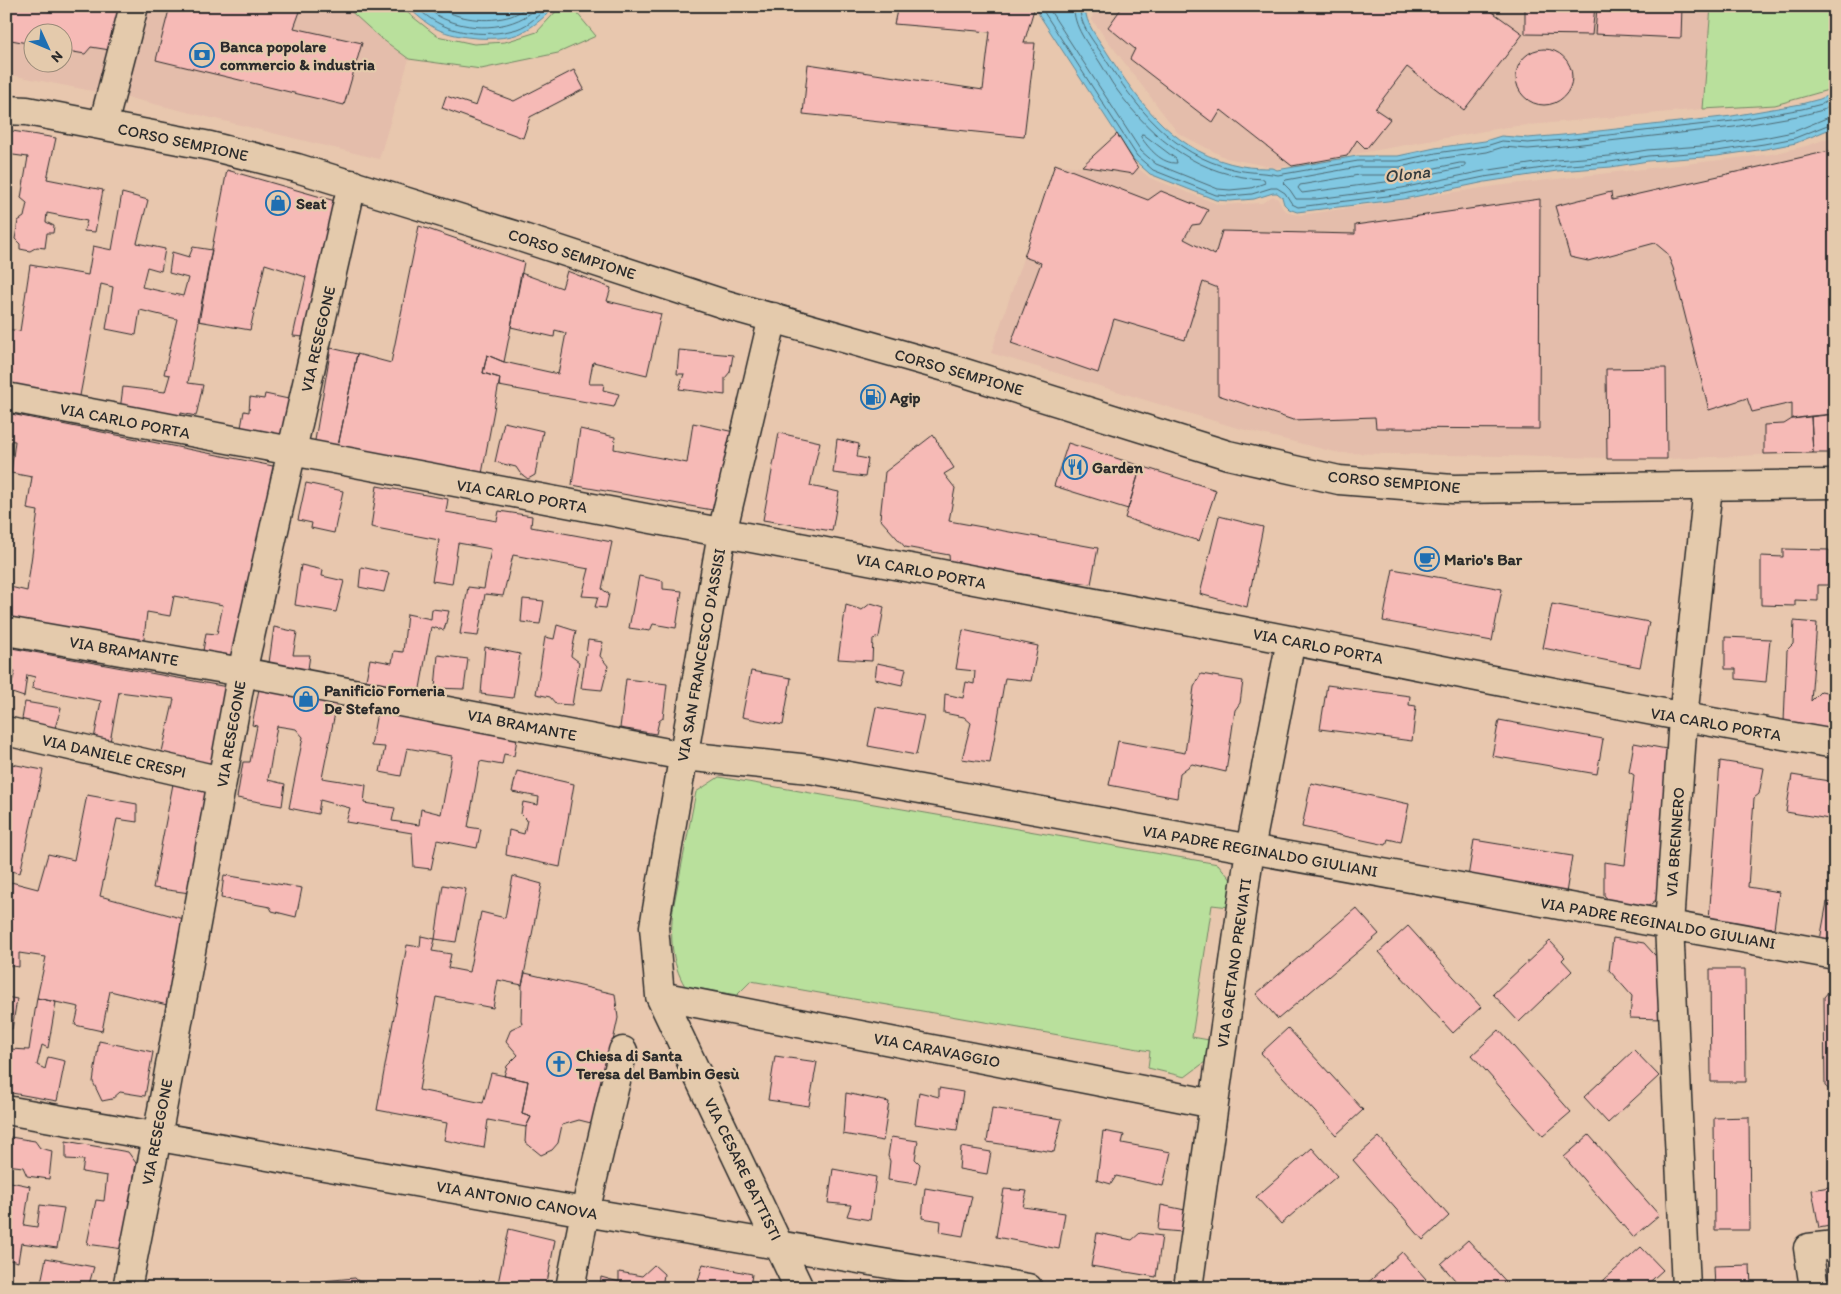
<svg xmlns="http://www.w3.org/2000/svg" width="1841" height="1294" viewBox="0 0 1841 1294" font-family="Itim,sans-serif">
	<rect width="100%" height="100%" fill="#e8c7ae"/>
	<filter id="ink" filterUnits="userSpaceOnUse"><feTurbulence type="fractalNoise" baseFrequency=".02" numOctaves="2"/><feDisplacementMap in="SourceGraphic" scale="10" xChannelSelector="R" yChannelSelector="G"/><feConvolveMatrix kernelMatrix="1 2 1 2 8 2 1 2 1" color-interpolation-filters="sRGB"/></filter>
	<g filter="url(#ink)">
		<path fill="#e4bdab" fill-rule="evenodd" d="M6 6H345L378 36 409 59 379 159 138 100 6 74ZM32 32H62V62H32Z
			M1094 6H1711L1703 109 1507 127 1276 168 1226 158 1178 133 1092 20Z
			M1835 136V452L1667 459 1339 453 1234 427 991 353 1055 164 1132 174 1138 168 1150 178 1220 205 1262 203 1273 196 1278 199 1283 209 1292 214 1302 215 1496 186 1772 154 1806 146Z"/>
		<path fill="#b9e09c" stroke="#728664" d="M345 6H399L437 36 474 44 505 42 537 32 561 6H571L596 36 558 53 481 69 409 59 378 36Z
			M1711 6H1835V88L1775 105 1703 109Z
			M719 777 1218 864 1233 882 1230 907 1212 905 1192 1037 1209 1040 1205 1062 1185 1077 1148 1068 1150 1051 751 981 737 995 685 986C671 963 670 936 673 909L696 792Z"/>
		<path fill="#81c8e2" stroke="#5f8999" d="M406 6H555C545 17 534 26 521 33 501 42 457 39 437 29 426 24 416 14 406 6Z
			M1035 6H1085C1085 25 1099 39 1108 54 1141 106 1177 154 1242 166 1252 168 1263 168 1273 168L1277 170 1357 156H1398L1435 148 1485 141 1501 136 1528 138 1563 135 1732 116 1801 104 1820 99 1835 92V127L1796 143 1765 149 1717 156 1648 161 1611 167 1557 171 1485 182 1404 199 1297 212 1289 209 1284 204 1282 197 1277 193H1273L1254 199 1230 201 1216 200 1150 174 1133 159 1038 13Z"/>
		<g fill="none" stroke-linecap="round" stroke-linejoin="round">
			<path stroke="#4d6a74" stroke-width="1" d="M414 6C422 12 431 20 440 24 461 35 494 36 517 29 529 25 539 15 548 6
				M425 6C431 11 437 16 444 19 475 32 515 30 539 6
				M437 6C457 20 488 23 511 16 517 14 523 10 528 6
				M1040 6 1137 156 1153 170 1216 195 1230 196 1252 194 1271 188H1277L1285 193 1292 204 1298 207 1403 194 1484 177 1556 166 1610 162 1648 156 1717 151 1764 144 1795 138 1835 122
				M1047 6 1141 151 1156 164 1218 189 1230 190 1251 188 1265 183 1264 179C1200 177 1153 140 1117 90 1110 81 1105 70 1099 61 1088 44 1073 27 1074 6
				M1080 6C1079 26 1094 41 1104 57 1136 107 1171 154 1233 169 1248 173 1263 172 1278 175L1358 161H1399L1436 153 1486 146 1502 141 1528 143 1564 140 1733 121 1802 109 1822 104 1835 97
				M1835 104 1823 110 1803 115 1734 127 1564 146 1528 149 1503 147 1487 152 1437 159 1400 167H1358L1286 180 1283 183 1290 190 1296 199H1316L1402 188 1483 171 1556 160 1610 156 1647 150 1716 145 1763 138 1793 132 1829 117 1835 116
				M1143 134 1176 159 1177 163C1162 164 1149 149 1141 137Z
				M1460 163H1465V167L1401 180 1302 193 1298 188 1300 185 1359 175H1401Z"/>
		</g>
		<path fill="#f6bab6" stroke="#2b2b2b" d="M6 6H29L52 12 53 6H121L110 50 91 47 85 54 62 50V32H32V44L6 39Z
			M170 6H302L294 28 362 43 344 105 156 60Z
			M898 6H1035L1024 43H1035L1024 137 803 114 808 64 983 90 990 32 894 24Z
			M1123 6H1484L1523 34 1464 110 1407 67 1375 109 1390 119 1366 149 1357 140 1347 156 1292 166 1221 110 1213 123 1130 59 1135 49 1108 27Z
			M1525 6H1595L1592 35 1525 34Z
			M1597 6H1682L1681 38 1595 34Z
			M1516 77a28 28 0 1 1 56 0a28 28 0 1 1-56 0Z
			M574 70 584 89 530 117 523 138 442 108 446 96 476 106 482 89 514 101Z
			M6 130 56 138 47 179 103 190 95 232 84 231 87 221 47 213 46 222 54 226 53 233H47L45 248 37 247 30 251 20 249V244L15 239 18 221 24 217 27 203 21 198 28 157 6 154Z
			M1117 134 1138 168 1133 174 1082 166Z
			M1834 150 1835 414 1792 419V403L1752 412 1747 398 1709 410 1673 268 1667 253 1655 243 1588 261 1570 257 1555 206 1611 192 1612 200Z
			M1055 164 1148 200 1161 191 1208 210 1200 224 1192 225 1184 239 1215 255 1222 231 1355 234V225L1540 199 1539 429 1376 428 1375 417 1293 420 1218 395V288L1203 282 1185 340 1114 319 1098 373 1011 343 1041 263 1024 257Z
			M227 170 335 201 304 337 293 336 306 277 265 264 250 330 198 321Z
			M122 193 148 200 137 243 165 249 161 271 147 267 142 287 183 296 188 278 169 273 172 252 189 257 193 247 212 250 188 383 203 385 196 416 181 413 180 421 120 410 123 387 165 392 170 375 164 374 177 319 140 310 136 335 106 329 113 287 101 284 79 401 6 387V329L20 331 30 265 88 275 93 246 112 250Z
			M419 226 524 262 504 362 487 355 483 373 500 378 481 479 337 451 357 354 391 363Z
			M567 271 611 288 607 301 661 314 647 375 593 362 589 384H604L603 390 619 394 614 407 499 386 500 378 483 373 487 355 504 362 558 374 566 333 555 330 554 337 511 327 521 273 562 288Z
			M331 348 357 354 337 451 314 446Z
			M679 350 733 355 730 372 725 378V395L679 389 684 374H677Z
			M1666 368 1667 459H1607L1606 369Z
			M265 394 293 400 284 440 240 433 244 411 249 412 250 397 264 399Z
			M6 413 278 467 238 661 202 657 206 633 217 634 223 605 174 596 170 616 147 612 143 647 6 624V586L27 591 38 511 27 509 32 477 11 473 15 441 6 440Z
			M1835 414V453H1813L1811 416Z
			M1811 416 1813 453 1764 454V425L1784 424 1792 419Z
			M504 422 543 431 535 475 528 479 520 473 516 467 495 462Z
			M693 423 734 432 718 511 572 485 580 429 615 437 614 449 687 463Z
			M779 433 820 442 810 486 839 492 832 531 763 520Z
			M933 435 954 468 944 474 955 488 949 521 1098 548 1091 584 950 565 949 555 905 547 880 519 885 472Z
			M837 439 859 444 857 457 868 459 865 477 833 473Z
			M1068 443 1141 466 1128 509 1054 486Z
			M1141 466 1216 490 1199 541 1125 518Z
			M306 483 343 491 334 533 311 528 312 523 298 520Z
			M377 486 448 499 446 512 497 521 499 511 532 516 531 527 612 542 602 589 609 594 606 608 595 607 598 597 582 596 589 569 513 555 503 596 485 594 478 636 460 634 468 587 484 589 491 549 458 543 452 584 432 581 439 540 371 527Z
			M1219 516 1263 527 1247 607 1200 594Z
			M1783 549 1829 550 1828 585H1818V601L1795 600V606L1761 605V556L1783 557Z
			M301 565 323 570 322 576 344 581 336 612 295 605Z
			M361 567 389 573 384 592 359 587Z
			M1393 569 1502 589 1492 641 1383 621Z
			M639 576 663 581V589L682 591 676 628 653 624 650 631 629 628Z
			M523 599 544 601 540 624 521 622Z
			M871 603 884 607 879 637 873 639 872 661 838 659 846 605 862 610Z
			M1552 604 1649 622 1640 667 1543 648Z
			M432 609 449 611 444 630 431 627 419 694 365 685 370 659 392 663 394 651 403 652 407 614 431 619Z
			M1794 621 1817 623 1811 701 1821 691 1835 694 1832 731 1784 722 1787 650 1793 644Z
			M557 625 576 631 571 656 579 662 572 705 556 704 550 697 536 694 545 637 554 639Z
			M274 627 297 632 293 655H310L307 676 268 670Z
			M963 630 1038 646 1031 681 1005 678 990 763 962 759 971 723 964 717 944 713 945 694 963 698 966 682 974 684 975 671 956 669Z
			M1725 637 1770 639 1766 682 1736 679V669H1725Z
			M588 640 603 642 600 656 608 666 602 690 581 688Z
			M6 647 233 688 216 765 161 756 174 699 119 692 110 742 94 739 101 701 32 688 35 677 27 675 24 697 9 692 15 672 6 670Z
			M485 647 520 654 513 698 481 694Z
			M438 655 468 659 464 689 435 688Z
			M877 663 906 669 902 685 875 679Z
			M751 671 791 678 783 725 742 717Z
			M1201 674 1243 681 1240 703 1235 710 1226 772 1192 764 1180 773 1177 798 1109 785 1118 741 1185 753 1194 687Z
			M626 679 667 684 663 718 659 721 656 734 620 728Z
			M1327 685 1410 696 1409 705 1416 706 1412 741 1320 729Z
			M259 689 337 703 322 778 366 785 364 803 395 808 392 821 419 825 421 809 441 814 452 756 407 748 401 776 380 772 385 747 371 746 377 712 517 739 514 756 504 754 502 765 480 761 468 827 481 829 477 848 437 840 431 869 414 867 412 833 346 822 350 808 320 800 318 814 289 808 303 737 296 729 277 726 268 780 285 784 282 806 237 798 243 762H250L257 726 252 725Z
			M25 702 61 708 54 731 21 725Z
			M876 707 924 716 916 755 868 746Z
			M1499 720 1603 739 1597 774 1492 756Z
			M1634 743 1672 750 1671 769 1665 774 1660 858 1663 894 1645 909 1609 901 1604 895V862L1625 865 1634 775 1629 772Z
			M1720 761 1764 768 1759 794 1754 798 1748 887 1779 892 1774 928 1709 921Z
			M6 763 43 770 20 873 6 870Z
			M517 771 574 784 560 867 506 855 509 830 524 834 527 820 521 814 523 802 538 805 539 797 512 792Z
			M1792 775 1835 782V820L1786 812Z
			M1311 783 1409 804 1401 842 1388 839 1386 845 1302 827Z
			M173 784 211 791 190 893 153 888Z
			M87 795 137 804V822L117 819 100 896 184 919 167 1005 110 991 102 1031 75 1025 79 1007 37 998 46 957 19 953V967L6 965V910L11 882 38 889 48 854 74 860Z
			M1474 840 1572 856 1566 893 1468 877Z
			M224 875 302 888 296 917 272 911 270 907 221 898Z
			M513 876 542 884 522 985 498 980 493 1008 436 997 419 1090 483 1103 491 1073 528 1081 522 1114 531 1117 526 1127 488 1120 484 1148 444 1140 447 1123 377 1110 407 945 420 947 421 936 435 939 432 951 451 954 448 968 469 972 481 912 505 918Z
			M443 885 466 889 456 942 435 939Z
			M1827 902 1835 903V943L1820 940Z
			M1356 908 1379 934 1278 1019 1256 994Z
			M1408 926 1481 1007 1453 1033 1379 952Z
			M1613 938 1644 943 1663 964 1661 1019 1630 1018 1632 996 1609 970Z
			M1550 941 1565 957 1562 960 1572 971 1519 1022 1493 994Z
			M1710 969H1745L1746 1082H1711Z
			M525 973 615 994 618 1018 595 1124 579 1120 562 1125 558 1143 552 1150 541 1155 525 1142 526 1127 531 1117 522 1114 528 1081 504 1076 507 1066 518 1055 506 1041 511 1029 522 1024 521 1020 522 985Z
			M1830 990H1835V1092H1832L1825 1086 1824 997Z
			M6 997 17 999 12 1029H6Z
			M37 998 56 1002 48 1048 42 1045 37 1065 45 1069 48 1057 65 1061 57 1101 6 1092V1060L9 1049 29 1050Z
			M1288 1028 1363 1110 1336 1135 1261 1053Z
			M1499 1030 1571 1112 1543 1136 1472 1055Z
			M99 1041 153 1052 145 1096 120 1092 112 1099 102 1101 93 1082Z
			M1634 1050 1659 1076 1608 1123 1584 1097Z
			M775 1056 817 1062 809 1106 768 1100Z
			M939 1088 963 1092 957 1130 915 1124 919 1092 939 1097Z
			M846 1093 889 1102 883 1141 843 1134Z
			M992 1108 1062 1119 1054 1152 987 1142Z
			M1749 1117 1750 1230H1715L1714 1118Z
			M1103 1131 1124 1135 1122 1143 1171 1152 1163 1186 1116 1176 1111 1184 1097 1180Z
			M1589 1135 1659 1215 1633 1237 1564 1157Z
			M10 1137 35 1141 40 1148 52 1151 49 1179 27 1176 23 1167 6 1165Z
			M891 1137 918 1141 915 1159 920 1164 916 1184 888 1180 890 1161 888 1156Z
			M1379 1137 1449 1216 1423 1240 1353 1160Z
			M66 1141 128 1152 136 1163 123 1249 87 1244 96 1200 104 1201 107 1176 82 1172 84 1160 66 1159Z
			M961 1147 991 1152 987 1174 959 1169Z
			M1312 1148 1337 1176 1281 1224 1256 1197Z
			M833 1169 876 1177 870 1220 847 1216 851 1205 828 1203Z
			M6 1181 30 1186 24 1225 37 1227 40 1205 64 1208 57 1248 21 1243 18 1262 6 1259Z
			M1835 1186V1225L1819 1228 1812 1190Z
			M925 1188 972 1196 963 1236 940 1232 941 1221 922 1218Z
			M1004 1189 1027 1191 1023 1207 1065 1213 1059 1249 996 1237Z
			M1161 1205 1185 1210 1182 1232 1158 1230Z
			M509 1229 555 1240 546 1288H497Z
			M1097 1233 1132 1240 1140 1233 1162 1236 1156 1277 1091 1266Z
			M1468 1240 1512 1288H1462L1441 1264Z
			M1641 1247 1663 1270 1643 1288H1595Z
			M1402 1252 1426 1279 1416 1288H1362Z
			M46 1258 94 1267 89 1284 97 1288H53V1284L41 1283Z
			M703 1264 752 1274 750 1288H696Z
			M654 1265 664 1274 662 1288H600L601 1277 619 1282V1272L642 1276Z
			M1750 1265 1751 1288H1715L1714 1266Z
			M355 1278 366 1288H317L322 1281Z"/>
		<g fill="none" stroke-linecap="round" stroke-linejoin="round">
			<defs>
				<path id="minor" d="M103 125 134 6
					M773 317 722 533 654 927 660 996 799 1288
					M6 397C404 476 803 549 1201 623 1412 663 1623 708 1835 744
					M6 631 242 672 684 756 810 769 1835 955
					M6 731 222 781
					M660 996 1214 1104
					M6 1110 585 1212 1028 1288
					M127 1288 157 1137 242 672 352 184
					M570 1288 585 1212 623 1051
					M1188 1288 1250 849 1291 640
					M1686 1288 1669 925 1683 718 1708 487
					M1814 1288 1808 1248 1835 1245"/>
				<path id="major" d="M6 110 27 111 210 146 297 168 514 235 727 305 949 368 1228 455 1339 480 1453 489 1835 484"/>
			</defs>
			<use href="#minor" stroke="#2b2b2b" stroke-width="31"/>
			<use href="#major" stroke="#2b2b2b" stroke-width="31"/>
			<use href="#minor" stroke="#e4caac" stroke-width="28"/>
			<use href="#major" stroke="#e4caac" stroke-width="28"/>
		</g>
	</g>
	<defs>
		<symbol id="bank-ring" viewBox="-11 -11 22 22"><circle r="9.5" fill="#e4caac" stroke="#1f6fb2" stroke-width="1.5"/><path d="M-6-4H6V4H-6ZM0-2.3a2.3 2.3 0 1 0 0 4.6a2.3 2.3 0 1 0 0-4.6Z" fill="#1f6fb2"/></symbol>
		<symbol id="shop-ring" viewBox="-11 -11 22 22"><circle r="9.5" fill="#e4caac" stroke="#1f6fb2" stroke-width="1.5"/><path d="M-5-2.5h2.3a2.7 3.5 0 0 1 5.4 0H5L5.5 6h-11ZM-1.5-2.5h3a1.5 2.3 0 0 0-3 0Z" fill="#1f6fb2"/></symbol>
		<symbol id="fuel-ring" viewBox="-11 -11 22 22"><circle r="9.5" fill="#e4caac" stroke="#1f6fb2" stroke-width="1.5"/><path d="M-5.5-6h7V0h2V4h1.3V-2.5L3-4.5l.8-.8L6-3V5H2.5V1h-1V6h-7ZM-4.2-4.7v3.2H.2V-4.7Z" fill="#1f6fb2"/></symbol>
		<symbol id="restaurant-ring" viewBox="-11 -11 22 22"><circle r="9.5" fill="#e4caac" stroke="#1f6fb2" stroke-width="1.5"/><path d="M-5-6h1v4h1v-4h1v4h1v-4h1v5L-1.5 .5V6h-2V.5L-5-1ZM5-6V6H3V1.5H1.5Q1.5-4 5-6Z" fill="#1f6fb2"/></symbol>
		<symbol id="cafe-ring" viewBox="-11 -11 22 22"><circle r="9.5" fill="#e4caac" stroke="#1f6fb2" stroke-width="1.5"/><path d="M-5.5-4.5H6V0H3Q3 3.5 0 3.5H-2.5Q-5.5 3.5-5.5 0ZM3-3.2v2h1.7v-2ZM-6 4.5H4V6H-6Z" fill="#1f6fb2"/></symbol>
		<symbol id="church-ring" viewBox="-11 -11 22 22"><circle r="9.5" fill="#e4caac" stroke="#1f6fb2" stroke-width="1.5"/><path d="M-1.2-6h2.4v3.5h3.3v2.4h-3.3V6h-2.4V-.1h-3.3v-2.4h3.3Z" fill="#1f6fb2"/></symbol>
	</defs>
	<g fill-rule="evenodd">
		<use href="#bank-ring" x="188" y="41" width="28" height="28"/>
		<use href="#shop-ring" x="264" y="189" width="28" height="28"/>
		<use href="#fuel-ring" x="859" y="383" width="28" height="28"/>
		<use href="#restaurant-ring" x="1061" y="453" width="28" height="28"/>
		<use href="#cafe-ring" x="1413" y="545" width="28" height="28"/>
		<use href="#shop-ring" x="292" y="685" width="28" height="28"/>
		<use href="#church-ring" x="545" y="1050" width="28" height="28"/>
	</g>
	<g text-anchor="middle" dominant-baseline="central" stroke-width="4.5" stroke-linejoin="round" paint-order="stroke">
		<g font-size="16" font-weight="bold" fill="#2b2b2b" stroke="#e4caac" text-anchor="start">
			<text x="220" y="46">Banca popolare<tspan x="220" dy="18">commercio &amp; industria</tspan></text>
			<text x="296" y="203">Seat</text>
			<text x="890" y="397">Agip</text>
			<text x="1092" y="467">Garden</text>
			<text x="1444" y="559">Mario's Bar</text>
			<text x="324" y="690">Panificio Forneria<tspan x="324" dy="18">De Stefano</tspan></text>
			<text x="576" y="1055">Chiesa di Santa<tspan x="576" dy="18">Teresa del Bambin Gesù</tspan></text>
		</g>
		<g font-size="16" fill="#2b2b2b" stroke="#e4caac">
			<text transform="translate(183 142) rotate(12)">CORSO SEMPIONE</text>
			<text transform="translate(572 254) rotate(18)">CORSO SEMPIONE</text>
			<text transform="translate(318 339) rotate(-77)">VIA RESEGONE</text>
			<text transform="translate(959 372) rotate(16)">CORSO SEMPIONE</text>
			<text transform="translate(125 421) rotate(11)">VIA CARLO PORTA</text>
			<text transform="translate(1394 482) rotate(5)">CORSO SEMPIONE</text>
			<text transform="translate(522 496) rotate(10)">VIA CARLO PORTA</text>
			<text transform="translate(921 571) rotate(11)">VIA CARLO PORTA</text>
			<text transform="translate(1318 646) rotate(11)">VIA CARLO PORTA</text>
			<text transform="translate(124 651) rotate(10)">VIA BRAMANTE</text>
			<text transform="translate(701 655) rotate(-80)">VIA SAN FRANCESCO D'ASSISI</text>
			<text transform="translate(1716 724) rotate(10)">VIA CARLO PORTA</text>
			<text transform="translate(522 725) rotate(11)">VIA BRAMANTE</text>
			<text transform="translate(231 734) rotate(-80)">VIA RESEGONE</text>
			<text transform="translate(114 756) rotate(13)">VIA DANIELE CRESPI</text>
			<text transform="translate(1675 842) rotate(-86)">VIA BRENNERO</text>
			<text transform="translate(1260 851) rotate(10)">VIA PADRE REGINALDO GIULIANI</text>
			<text transform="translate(1658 923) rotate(10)">VIA PADRE REGINALDO GIULIANI</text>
			<text transform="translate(1234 963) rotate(-82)">VIA GAETANO PREVIATI</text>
			<text transform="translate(937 1050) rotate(11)">VIA CARAVAGGIO</text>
			<text transform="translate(157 1132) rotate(-79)">VIA RESEGONE</text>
			<text transform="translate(743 1169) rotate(64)">VIA CESARE BATTISTI</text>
			<text transform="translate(517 1200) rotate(10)">VIA ANTONIO CANOVA</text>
		</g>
		<g font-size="18" font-style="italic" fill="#343b3d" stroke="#e4caac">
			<text transform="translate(1407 174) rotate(-7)">Olona</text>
		</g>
	</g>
	<rect width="1841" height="1294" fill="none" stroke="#e4caac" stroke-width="25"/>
	<rect x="12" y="12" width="1816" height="1269" fill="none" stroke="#2b2b2b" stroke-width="2" filter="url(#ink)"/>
	<g transform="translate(48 48) rotate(134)"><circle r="24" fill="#e4caac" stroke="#9a8a78"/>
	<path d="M0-4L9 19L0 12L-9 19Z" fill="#1f6fb2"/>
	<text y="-8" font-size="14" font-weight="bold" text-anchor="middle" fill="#2b2b2b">N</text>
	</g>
</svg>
